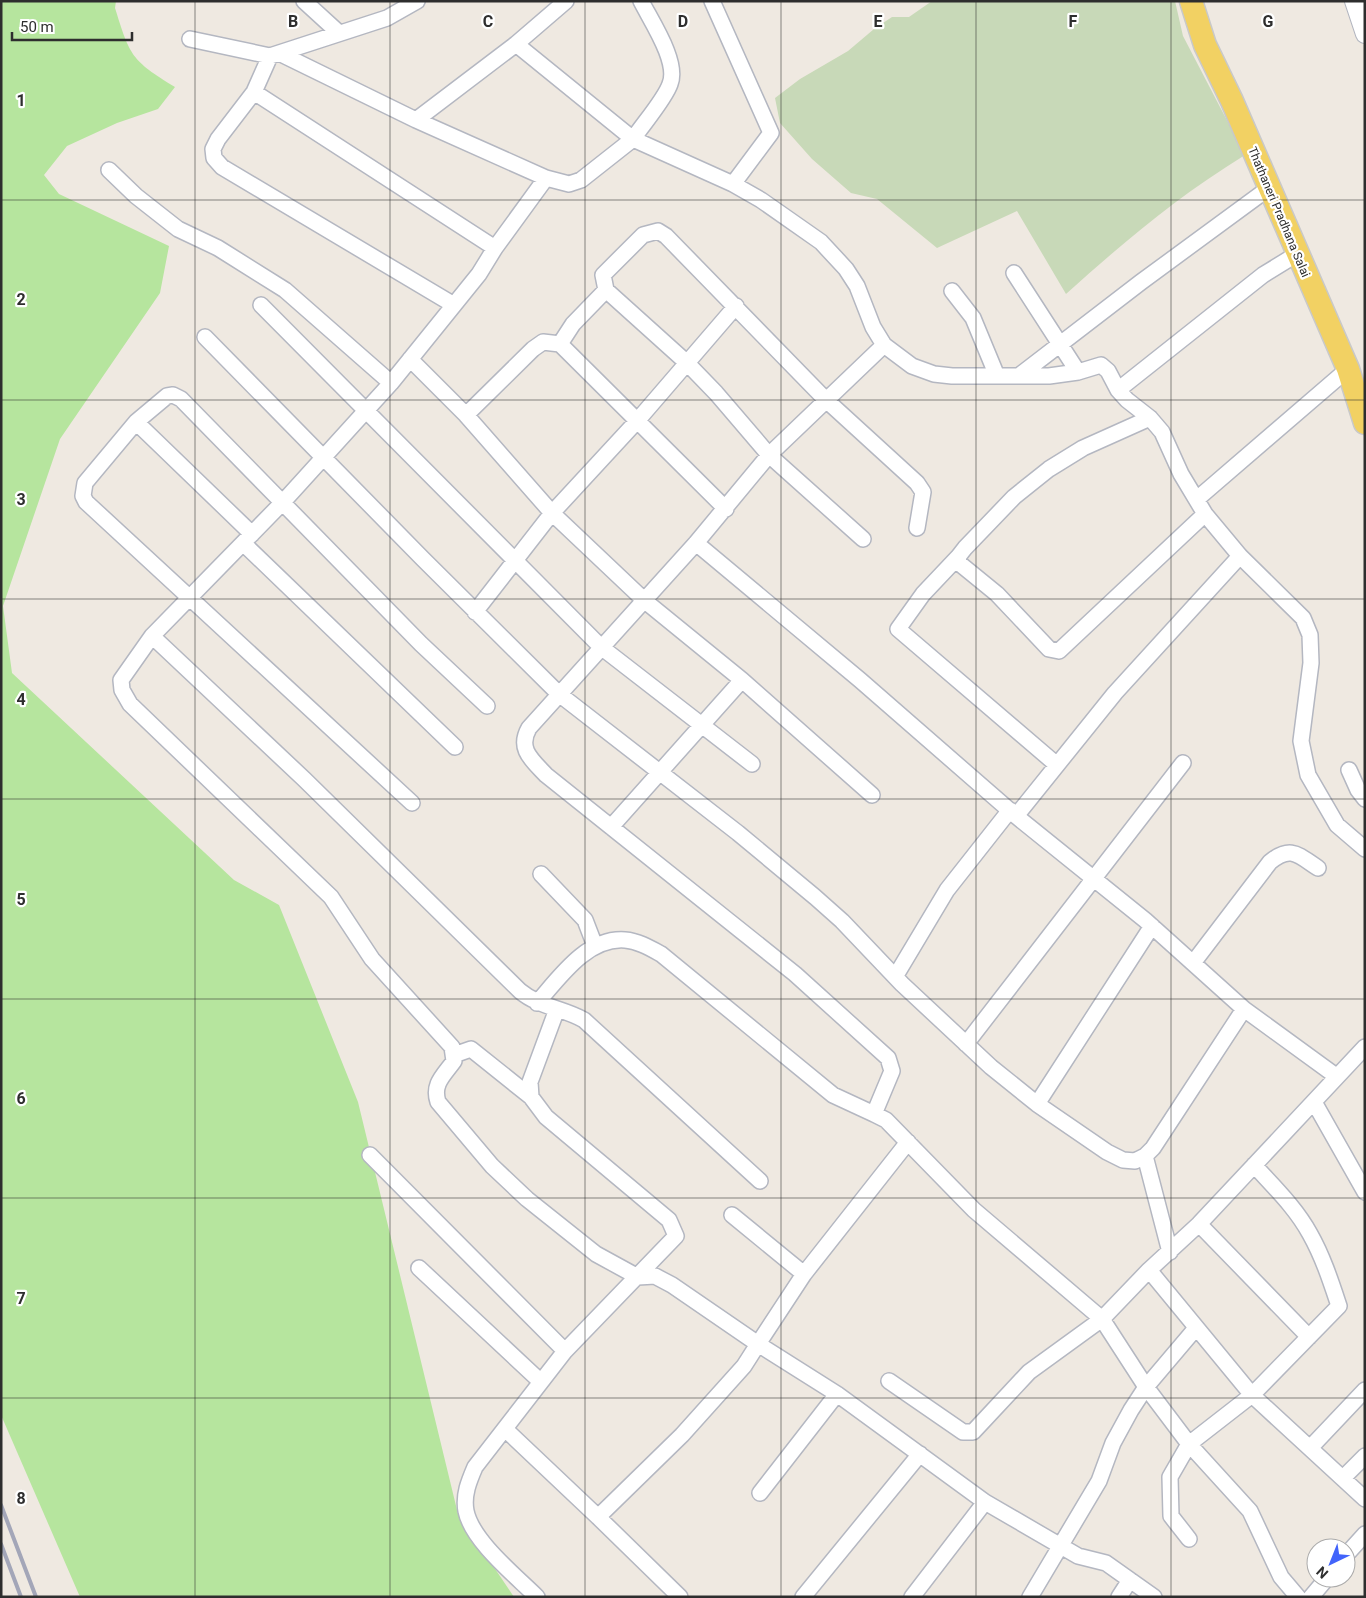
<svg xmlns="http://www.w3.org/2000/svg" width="1366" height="1598" viewBox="0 0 1366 1598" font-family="Roboto,sans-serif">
	<rect width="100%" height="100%" fill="#efe9e1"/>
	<path fill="#b6e59e" d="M1 1H116L115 8C130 56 131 60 175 87L158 109 117 123 67 146 44 175 59 194 169 246 160 293 60 439 3 606 12 673 234 880 279 905 358 1102 458 1514 514 1597H80L1 1415Z"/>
	<path fill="#c8d9b8" d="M932 1H1175L1183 36 1245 155C1177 197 1125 241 1066 294L1017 211 937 248 877 199 851 193 812 159 780 123 775 98 800 79 848 51 874 29 892 17H909Z"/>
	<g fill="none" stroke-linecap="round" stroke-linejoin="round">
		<defs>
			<path id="minor" d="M304 1 339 33
				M712 1 771 133 733 184
				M190 39 270 56 387 18 417 1
				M516 44 633 139C643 124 665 99 670 84 679 62 651 21 641 1
				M279 53 416 120 546 178 569 184 581 180 633 139 733 184 761 200 821 242 846 269 857 286 873 327 884 345 912 366 934 374 952 376H1049L1078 372 1101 365 1108 371 1118 390 1127 400 1150 418 1162 432 1181 474 1205 514 1240 556 1303 618 1310 635 1311 663 1301 741 1308 775 1337 825 1365 849
				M270 56 254 92 218 139 213 149 214 158 222 167 454 305
				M254 92 495 248
				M416 120 516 44 566 1
				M109 170 136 196 178 229 218 248 285 290 391 383
				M546 178 495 248 479 274 391 383 283 502 152 636 121 680 122 690 130 704 331 897 372 959 452 1047 454 1061C444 1075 432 1084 438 1102L492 1166 527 1199 596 1254 638 1277 655 1276 672 1285 758 1344 744 1366 682 1435 598 1517 680 1597
				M1014 273 1078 372
				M952 291 973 318 997 376
				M261 305 601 647 752 764
				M205 337 423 559 559 694 738 833 815 897 842 921 902 984 991 1067 1037 1104 1107 1152 1123 1160 1135 1161 1145 1156 1153 1148 1244 1009
				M560 344 573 324 606 290
				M884 345 769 455 696 543 529 728C517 749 532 760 546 775L795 974 888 1058 892 1071 874 1114 886 1120 974 1210 1102 1319 1146 1387 1189 1444 1170 1477 1171 1516 1189 1539
				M410 359 466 415 533 349 543 342 560 344 726 509
				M1020 375 1141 282 1269 188
				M1118 390 1263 275 1297 254
				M466 415 552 513 645 601 742 680 872 795
				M1150 418 1083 448 1049 469 1014 497 965 548 958 557 959 563 997 594 1049 649 1059 651 1205 514
				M136 422 167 396 173 395 181 399 421 644 487 706
				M1197 499 1348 369
				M252 534 136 422 85 483 83 496 86 502 412 803
				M863 539 769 455 716 393 686 362 606 290 603 275 643 235 658 231 666 236 825 399 917 483 923 492 917 528
				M243 543 455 747
				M696 543 860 680 1016 816 1145 920 1244 1009 1336 1076
				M958 557 923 594 898 629 1057 765
				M475 612 552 513 637 421 736 306
				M152 636 304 779 520 991C539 1007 563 1008 584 1020L760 1181
				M1349 770 1358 790 1365 799
				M1016 816 1115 693 1240 556
				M611 827 742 680
				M541 874 585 920 595 946
				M1193 963 1270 862C1291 845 1298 855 1318 868
				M895 977 947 890 1010 810
				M537 1003C559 978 587 937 625 940 638 941 650 948 661 954L833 1095 874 1114
				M966 1044 1183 763
				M454 1055 471 1049 531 1097
				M1314 1102 1365 1192
				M1037 1104 1152 926
				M908 1142 804 1274 758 1344 837 1394 985 1502 1078 1556 1106 1563 1154 1597
				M370 1155 565 1351
				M1145 1156 1170 1252
				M1254 1165C1274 1187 1296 1208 1310 1234 1323 1257 1331 1282 1339 1306L1252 1395 1189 1444 1250 1511 1281 1577 1298 1597
				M732 1215 804 1274
				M1199 1224 1309 1337
				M419 1268 541 1382
				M1149 1270 1252 1395 1365 1499
				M889 1381 963 1432H973L1029 1372 1102 1319 1149 1270 1199 1224 1365 1047
				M505 1429 598 1517
				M1310 1448 1365 1390
				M1343 1478 1365 1456
				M760 1493 837 1394
				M1346 1555 1365 1534
				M537 1597C516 1576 472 1541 466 1511 463 1495 469 1481 475 1467L565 1351 676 1236 669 1220 546 1117 531 1097 530 1082 557 1009
				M803 1597 920 1454
				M912 1597 985 1502
				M1030 1597 1099 1481 1113 1443 1131 1410 1146 1387 1196 1328
				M1119 1597 1130 1580
				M1311 1597 1327 1578"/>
			<path id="tertiary" d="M1354 1 1365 34"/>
			<path id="primary" d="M1191 1 1205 45 1232 101 1348 369 1365 423"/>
		</defs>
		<use href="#minor" stroke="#b4b7c1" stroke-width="18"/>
		<use href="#tertiary" stroke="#b4b7c1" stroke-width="20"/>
		<use href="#primary" stroke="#c9c9c9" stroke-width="25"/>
		<use href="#minor" stroke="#fff" stroke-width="15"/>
		<use href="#tertiary" stroke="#fff" stroke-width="18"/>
		<use href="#primary" stroke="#f2d163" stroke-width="22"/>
		<path stroke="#a3a6b8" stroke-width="4" d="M1 1505 36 1597
			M1 1544 21 1597"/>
	</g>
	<path fill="none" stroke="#2e2e2e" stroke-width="1" stroke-opacity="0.55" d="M195 1V1597M390 1V1597M585 1V1597M781 1V1597M976 1V1597M1171 1V1597M1 200H1365M1 400H1365M1 599H1365M1 799H1365M1 999H1365M1 1198H1365M1 1398H1365"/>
	<g text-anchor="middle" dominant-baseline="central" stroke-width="4.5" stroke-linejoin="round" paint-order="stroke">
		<g font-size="12" fill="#2e2e2e" stroke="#fff">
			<text transform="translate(1279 212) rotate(67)">Thathaneri Pradhana Salai</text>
		</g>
	</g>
	<g font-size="16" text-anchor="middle" font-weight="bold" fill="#2e2e2e" stroke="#fff" stroke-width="4.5" stroke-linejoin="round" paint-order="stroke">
		<text x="293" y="27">B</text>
		<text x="488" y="27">C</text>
		<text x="683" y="27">D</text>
		<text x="878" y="27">E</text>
		<text x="1073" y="27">F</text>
		<text x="1268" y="27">G</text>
		<text x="21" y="106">1</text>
		<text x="21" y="305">2</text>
		<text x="21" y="505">3</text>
		<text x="21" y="705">4</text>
		<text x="21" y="905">5</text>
		<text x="21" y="1104">6</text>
		<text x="21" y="1304">7</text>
		<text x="21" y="1504">8</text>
	</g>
	<rect width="1366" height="1598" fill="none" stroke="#2e2e2e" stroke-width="5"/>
	<g transform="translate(1331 1563) rotate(223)"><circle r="24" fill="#ffffff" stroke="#ababab"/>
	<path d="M0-4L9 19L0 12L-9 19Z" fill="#4264fb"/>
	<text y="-8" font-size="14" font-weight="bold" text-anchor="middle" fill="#2e2e2e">N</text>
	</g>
	<path d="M12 32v8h120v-8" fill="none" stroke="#2e2e2e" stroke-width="2.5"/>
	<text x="20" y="32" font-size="15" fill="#2e2e2e" stroke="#ffffff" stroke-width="4" paint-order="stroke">50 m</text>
</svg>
